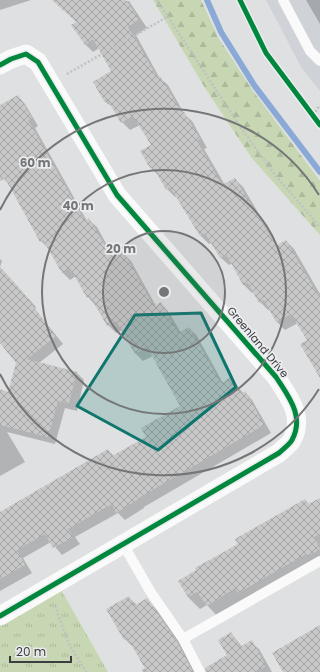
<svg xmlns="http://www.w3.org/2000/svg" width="320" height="672" viewBox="0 0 320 672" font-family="Poppins,sans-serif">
	<defs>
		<pattern id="forest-firs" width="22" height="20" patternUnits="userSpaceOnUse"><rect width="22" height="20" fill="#c7d7b3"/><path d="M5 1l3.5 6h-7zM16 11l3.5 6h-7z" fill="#acb99b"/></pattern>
		<pattern id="park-tufts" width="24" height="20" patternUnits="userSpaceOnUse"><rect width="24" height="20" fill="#c7d7b3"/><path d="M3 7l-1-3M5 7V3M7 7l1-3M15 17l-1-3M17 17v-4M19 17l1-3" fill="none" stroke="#acb99b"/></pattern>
		<pattern id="building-cross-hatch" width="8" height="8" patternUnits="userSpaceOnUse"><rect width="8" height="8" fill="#c8c8c8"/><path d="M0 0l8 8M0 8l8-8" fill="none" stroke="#a4a4a4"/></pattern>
	</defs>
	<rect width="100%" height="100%" fill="#dfe0e1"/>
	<path fill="#cfd2d7" d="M266 0H320V91L301 67Z"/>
	<path fill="url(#forest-firs)" d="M153 0H201L219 39 253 91 320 181V235L251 157 205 88Z"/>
	<path fill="url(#park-tufts)" d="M60 588 108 672H0V623Z"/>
	<path fill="#0003" d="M0 0H31L0 10Z
		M53 0 129 1 147 28 136 35 159 77 168 85 185 115 192 121 207 148 204 149 225 185 235 179 243 187 278 246 286 241 294 249 320 294V375L308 341 298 323 285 330 277 322 270 309 268 310 260 302 254 292 252 293 244 285 232 263 229 265 220 257 212 242 209 244 201 236 177 196 175 197 167 189 159 176 151 168 142 152 152 146 140 125 130 130 122 122 114 108 104 101 112 72 99 48 93 52 85 44 77 22Z
		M306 0H320V24Z
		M18 96 25 104 38 126 35 128 87 221 89 220 97 227 114 258 123 253 131 261 156 306 161 304 168 311 181 333 189 328 197 336 223 383 231 378 243 393 245 392 252 400 271 433 144 507V508L125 520 118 513 75 537 80 544 62 555 51 542 23 558 32 573 0 591V513L108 450 114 456 147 437 181 406 153 356 143 361 136 354 122 330 116 333 108 325 95 305 88 297 76 276 70 280 62 272 49 249 41 241 11 187 4 179 0 181V106Z
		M0 259 2 261 0 267Z
		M0 267 36 307 35 309 63 344 39 363 77 373 84 380 77 411 65 408 55 444 7 432 25 462 0 476V392L9 393 17 363 0 342Z
		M320 499V567L318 565 219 618 207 605 200 609 188 597 239 545 305 500 310 505Z
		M128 597 137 605 147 600 157 610 188 654 197 672H143L142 670 146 668 135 649 125 639Z
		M231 633 242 647 251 642 259 649 272 672H223L228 656Z"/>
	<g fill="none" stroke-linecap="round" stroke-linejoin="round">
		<path stroke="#8aa9d6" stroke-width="6" d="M207 0 221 32 254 85 320 172"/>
	</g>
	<path fill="url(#building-cross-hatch)" d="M52 0H126L139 19 128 27 157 77 160 76 182 113 184 112 200 139 197 141 222 185 235 178 276 246 286 240 320 299V378L300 344 307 340 291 314 276 322 264 300 259 303 248 283 243 285 226 254 220 258 205 233 200 236 170 187 166 190 153 167 150 168 140 151 151 145 133 116 121 123 107 99 104 101 93 82 111 71 93 39 85 45 71 25 76 22Z
		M18 95 32 118 28 120 85 221 89 218 112 258 124 252 154 307 161 302 178 333 189 327 221 383 231 377 241 394 245 391 264 425 137 499V500L116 513 112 504 68 529 73 537 53 548 45 534 17 550 25 565 0 579V512L108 449 112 456 146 437 141 428 180 406 147 347 135 354 116 321 107 326 90 296 87 298 70 268 62 273 43 240 40 242 5 178 0 181V105Z
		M0 267 29 299 28 300 56 336 27 359 77 372 69 403 58 401 48 437 0 425V389L8 392 16 363 0 343Z
		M320 498V534L314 537 320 549 308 556 306 554 238 593 235 588 207 606 197 592 188 597 178 581 196 570 195 568 238 544 235 539 305 499 308 504Z
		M129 596 134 606 147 598 177 642 193 672H147L127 637 124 640 106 609Z
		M320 625V672H283L272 653Z
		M231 632 240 647 252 640 266 666 255 672H206L205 668 227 655 218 640Z"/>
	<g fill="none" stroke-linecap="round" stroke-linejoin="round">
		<path stroke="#c0c1c2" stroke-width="2.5" stroke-dasharray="2 2" stroke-linecap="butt" d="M157 0 241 128 275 175 320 227
			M67 74 167 17
			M313 115 320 105
			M55 606 69 644 86 672"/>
		<path stroke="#fafafa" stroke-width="10" d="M283 0 310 51 320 61
			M123 544 150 591 183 639 200 672
			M183 639 320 561"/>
		<path stroke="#fafafa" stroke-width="19" d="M0 65 11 59 26 54 38 62 117 195 276 377C288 396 305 416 292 440 289 445 283 449 279 453L0 616"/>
		<defs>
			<path id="cycleway" d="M240 0 266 53 320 125
				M0 65 11 59 26 54 38 62 117 195 276 377C288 396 305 416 292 440 289 445 283 449 279 453L0 616"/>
		</defs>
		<use href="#cycleway" stroke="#ebecef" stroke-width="8"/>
		<use href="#cycleway" stroke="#00873e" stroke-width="5"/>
	</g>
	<path fill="#0f766e" fill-opacity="0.2" stroke="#0f766e" stroke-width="3" stroke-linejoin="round" d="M201 313 236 387 158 450 77 406 135 315Z"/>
	<circle cx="164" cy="292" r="61" fill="#757677" fill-opacity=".12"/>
	<g fill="none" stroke="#757677" stroke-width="2">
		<circle cx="164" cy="292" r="61"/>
		<circle cx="164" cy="292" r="122"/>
		<path d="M319 389A183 183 0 0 1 0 374M0 210A183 183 0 0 1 319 195"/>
	</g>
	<g text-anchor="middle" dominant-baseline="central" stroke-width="3.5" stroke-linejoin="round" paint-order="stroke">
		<g font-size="11" fill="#3c3d3e" stroke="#ebecef">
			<text transform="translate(258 342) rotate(50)">Greenland Drive</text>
		</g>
	</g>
	<circle cx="164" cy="292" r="6" fill="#757677" stroke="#ebecef" stroke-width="2"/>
	<g font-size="12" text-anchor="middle" font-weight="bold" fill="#757677" stroke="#ebecef" stroke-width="3.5" stroke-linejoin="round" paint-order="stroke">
		<text x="35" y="167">60 m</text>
		<text x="78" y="210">40 m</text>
		<text x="121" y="253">20 m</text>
	</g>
	<path d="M10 656v6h61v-6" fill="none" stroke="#3c3d3e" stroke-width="2"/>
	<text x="16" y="656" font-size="12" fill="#3c3d3e" stroke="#ebecef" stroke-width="3" paint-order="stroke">20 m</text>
</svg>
